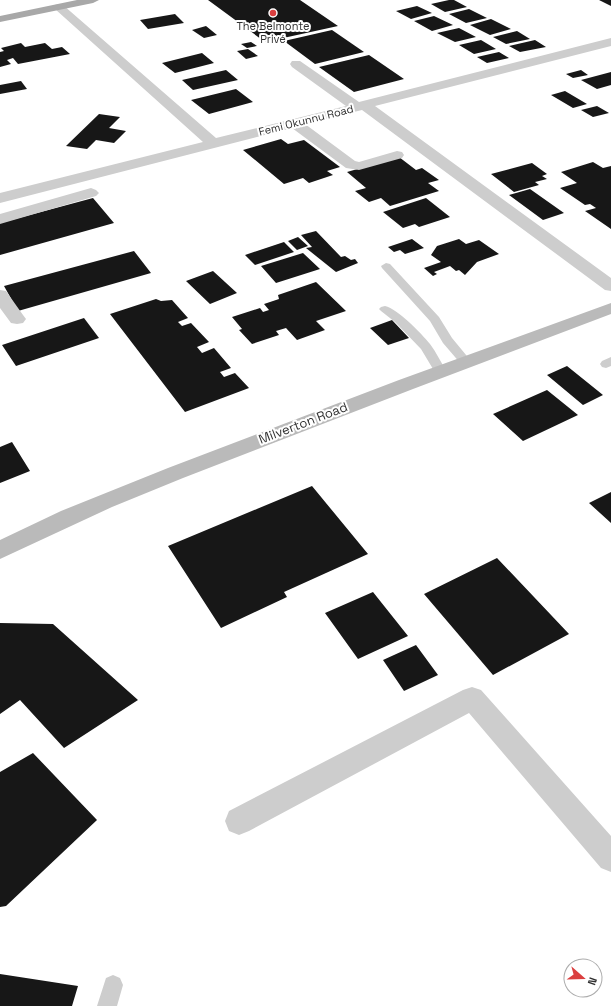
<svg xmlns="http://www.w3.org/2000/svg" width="611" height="1006" viewBox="0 0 611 1006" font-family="'Space Grotesk',sans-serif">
	<rect width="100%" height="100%" fill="#fff"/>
	<path fill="#171717" d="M208 0H300L338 26 265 42Z
		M449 0H454L467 7 445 12 431 4Z
		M599 0H611V6Z
		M417 6 432 13 411 19 396 11Z
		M469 9 487 18 466 23 449 14Z
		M175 14 184 23 148 29 140 20Z
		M434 16 453 25 432 31 414 21Z
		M491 19 511 29 490 35 470 25Z
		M206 26 217 35 204 38 192 30Z
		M459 28 476 37 455 42 437 33Z
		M332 30 364 52 315 64 284 41Z
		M517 31 530 39 506 44 493 37Z
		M481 40 496 49 474 54 459 45Z
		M535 40 546 47 520 52 509 46Z
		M251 42 257 46 247 48 241 44Z
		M21 43 25 47 45 43 52 49 62 47 70 54 18 64 13 58 7 60 11 64 0 67V52L4 51 1 48Z
		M248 49 258 56 246 59 237 51Z
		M499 52 509 58 487 63 477 57Z
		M202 53 214 63 175 73 162 63Z
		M369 55 404 79 354 92 319 67Z
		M226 70 238 80 193 90 182 80Z
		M581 70 588 75 573 78 566 74Z
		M611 72V85L597 89 581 80Z
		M21 81 27 89 0 94V85Z
		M236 89 253 102 209 114 191 100Z
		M565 91 587 104 573 108 551 95Z
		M597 106 609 113 593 117 581 110Z
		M99 114 120 117 109 128 126 131 114 143 96 140 87 149 66 146Z
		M281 139 288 144 304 140 340 167 327 171 333 175 309 183 303 178 284 184 243 150Z
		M399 157 416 170 422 168 439 180 428 183 439 191 390 206 381 198 369 202 355 191 366 188 347 172Z
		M593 162 603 168 611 166V229L585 211 596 208 590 204 585 205 560 188 577 183 561 172Z
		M532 163 547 174 542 176 547 179 535 182 539 185 514 192 491 174Z
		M530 189 564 213 543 220 509 195Z
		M93 198 114 223 0 255V223Z
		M426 198 450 217 419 227 415 224 403 228 383 212Z
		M316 231 341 257 345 256 351 260 355 259 358 263 336 272 306 248 312 247 301 235Z
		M298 237 308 246 297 250 288 241Z
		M412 239 424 248 405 254 400 250 394 252 388 247Z
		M459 239 466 244 479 240 499 254 477 262 465 275 459 270 456 271 450 266 434 272 437 274 433 276 424 268 441 262 431 255 437 246Z
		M284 242 294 252 255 265 245 255Z
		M134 251 151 273 18 311 4 286Z
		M303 253 320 269 276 283 261 266Z
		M213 271 237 293 210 304 186 281Z
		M316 282 346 311 316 321 325 330 297 340 286 328 276 331 279 335 252 344 239 330 242 329 232 317 260 308 263 312 269 310 264 304 279 299 278 295Z
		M156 299 161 301 172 300 188 318 178 322 182 326 191 323 209 342 197 347 202 353 214 348 231 368 220 372 224 377 235 373 249 388 185 412 110 314Z
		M84 318 99 338 16 366 2 345Z
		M392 320 409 338 388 345 370 328Z
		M567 366 603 395 583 405 547 375Z
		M547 390 578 415 523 441 493 414Z
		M12 442 30 471 0 483V447Z
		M312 486 368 554 284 592 287 597 221 628 168 546Z
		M611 492V523L589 503Z
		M497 558 569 634 493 675 424 594Z
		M373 592 408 636 358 659 325 613Z
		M0 623 53 624 138 700 64 748 20 700 0 714Z
		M416 645 438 675 404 691 383 660Z
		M33 753 97 820 6 906 0 907V772Z
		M0 974 78 986 72 1006H0Z"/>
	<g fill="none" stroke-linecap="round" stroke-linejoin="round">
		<path fill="#cdcdcd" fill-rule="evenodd" d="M386 263 390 264 439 317 452 338 471 361 469 364H461L443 343 430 321 382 268 381 266Z
			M385 306C398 309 421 333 430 344 436 352 441 362 446 371L444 374H436L421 349 395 322 381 311 379 309 381 307Z
			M611 357V366L606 368 602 367 600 364 602 361Z
			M113 975 120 978 123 985 117 1006H97L106 978Z"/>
		<path fill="#cdcdcd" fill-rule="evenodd" d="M59 4 63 5 216 138 346 106 292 67 290 64 292 61H300L359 102 611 38V46L375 106 611 278V291L605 290 362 110 305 124 355 161 359 162 397 151 402 152 404 155 402 158 359 170 346 168 292 128 0 203V193L203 142 55 9 53 7 55 5Z
			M91 188 96 190 99 193 96 196 0 224V214Z
			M0 290 6 291 23 315 26 319 23 323 17 324 11 323 0 308Z
			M472 687 481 690 611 836V872L601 868 469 713 249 831 239 835 229 831 225 821 229 811 463 690Z"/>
		<path fill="#bababa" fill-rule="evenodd" d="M611 303V314L413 389 183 478 112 507 0 559V540L61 511 168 468 399 380Z"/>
		<path fill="#a8a8a8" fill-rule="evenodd" d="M77 0H99L93 3 0 22V16Z"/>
	</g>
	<circle fill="#db3f3f" stroke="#fff" stroke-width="1.5" cx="273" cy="13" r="4"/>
	<g text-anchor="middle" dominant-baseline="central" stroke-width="4" stroke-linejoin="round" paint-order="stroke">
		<g font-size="11" fill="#303030" stroke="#fff">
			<text x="273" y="26">The Belmonte<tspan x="273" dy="13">Privé</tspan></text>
		</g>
		<g font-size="11" fill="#303030" stroke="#fff">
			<text transform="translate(306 120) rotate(-14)">Femi Okunnu Road</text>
		</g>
		<g font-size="13" fill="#303030" stroke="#fff">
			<text transform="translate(303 423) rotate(-21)">Milverton Road</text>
		</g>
	</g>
	<g transform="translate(583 978) rotate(110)"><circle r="19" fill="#ffffff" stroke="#acacac"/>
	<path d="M0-3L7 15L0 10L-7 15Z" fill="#db3f3f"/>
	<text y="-6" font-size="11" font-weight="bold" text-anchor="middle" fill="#303030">N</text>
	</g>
</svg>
